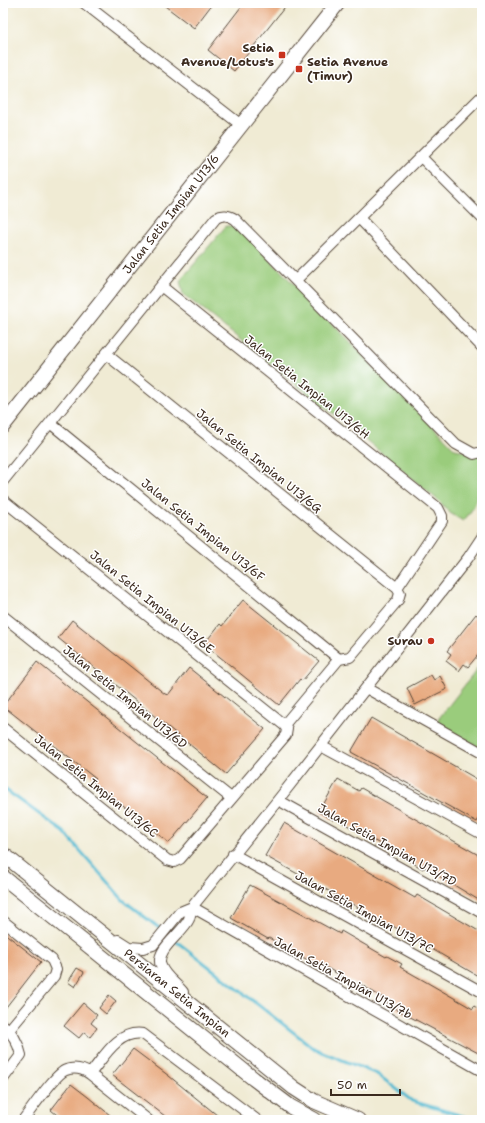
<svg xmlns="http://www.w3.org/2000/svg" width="485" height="1123" viewBox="0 0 485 1123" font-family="'Shantell Sans',sans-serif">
	<rect width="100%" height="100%" fill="#fff"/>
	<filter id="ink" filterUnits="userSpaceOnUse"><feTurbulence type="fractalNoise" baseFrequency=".025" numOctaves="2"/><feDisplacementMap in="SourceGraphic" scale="8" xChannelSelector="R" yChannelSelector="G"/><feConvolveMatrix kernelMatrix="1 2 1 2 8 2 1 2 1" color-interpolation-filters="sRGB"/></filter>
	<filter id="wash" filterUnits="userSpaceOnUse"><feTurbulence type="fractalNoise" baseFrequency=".012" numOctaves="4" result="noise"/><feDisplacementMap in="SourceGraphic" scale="16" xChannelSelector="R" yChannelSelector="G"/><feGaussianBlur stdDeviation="0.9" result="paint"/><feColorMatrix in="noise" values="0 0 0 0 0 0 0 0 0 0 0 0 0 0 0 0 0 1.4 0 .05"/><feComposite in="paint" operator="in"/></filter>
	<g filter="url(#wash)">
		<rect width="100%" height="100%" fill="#f0ebd4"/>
		<path fill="#9acc7c" stroke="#6a7b4d" d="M226 226H237L455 449 474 453 482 447C482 474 483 501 463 521L450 513 439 501 366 440 183 294 180 281Z
			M482 663V749L436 722Z"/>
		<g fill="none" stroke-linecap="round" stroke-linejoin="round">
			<path stroke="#53bad1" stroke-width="3" d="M3 788 64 832 123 900 315 1049 377 1074 412 1101 476 1120"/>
		</g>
		<g id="blocks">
			<path fill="#e8aa80" d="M161 3H213L194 28Z
				M244 3H288L234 71 208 50Z
				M243 600 319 661 302 681 300 679 279 705 204 644 220 624 222 626Z
				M476 614 482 620V650L468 667 464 664 459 671 446 661 451 654 447 651Z
				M72 620 165 694 168 695 189 668 265 729 226 774 58 638Z
				M37 662 207 798 169 843 93 782 96 779 3 706Z
				M431 675 434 680 440 676 447 689 415 705 407 688Z
				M371 718 482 782V813L477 822 351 752Z
				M338 779 359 791 361 788 482 857V902L424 867 423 869 335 818 333 820 319 812Z
				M284 823 415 898 417 895 482 933V969L478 976 391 925 390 927 347 901 265 856Z
				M250 885 340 934 341 931 386 957 387 956 402 964 400 967 428 983 473 1009 474 1006 482 1011V1055L401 1012 386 1003 388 1001 360 984 359 986 315 961 313 963 269 938 268 939 231 918Z
				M3 932 41 962 3 1011Z
				M77 968 84 972 75 987 68 982Z
				M109 995 116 1001 106 1014 99 1008Z
				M83 1003 97 1015 91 1023 97 1028 90 1037 84 1032 79 1038 64 1026Z
				M133 1049 169 1076 223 1120H170L112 1075Z
				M71 1084 88 1097 116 1120H63L51 1110Z"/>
		</g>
	</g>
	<g filter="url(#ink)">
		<use href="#blocks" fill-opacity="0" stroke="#564739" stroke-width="1"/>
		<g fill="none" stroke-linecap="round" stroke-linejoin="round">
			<defs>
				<path id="street" d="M84 3 241 125
					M421 157 482 218
					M359 218 482 347
					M296 280 482 96
					M106 354 397 588
					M50 423 339 659
					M3 481 216 218C223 214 228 215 235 219L456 444 474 454 482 452
					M3 500 284 725
					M3 616 231 798
					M366 688 482 753
					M3 728 167 860 174 862 180 859 286 735 287 729 284 725 339 659 350 657 398 600 400 593 397 588 442 521V516L438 508 161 286
					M321 746 482 834
					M278 800 482 913
					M233 854 482 992
					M192 907 482 1071
					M3 921 52 960 56 969 54 976 9 1030
					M118 940 129 947 143 948 153 945 180 912 192 907
					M183 992C176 983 165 977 161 966 154 950 183 933 189 919 190 916 191 911 192 907L278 800 468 558 482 537
					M3 1025C13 1033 18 1042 21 1055L3 1079
					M90 1074C104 1057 118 1030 143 1034L257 1120
					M23 1120C31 1110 56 1073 66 1070 75 1067 83 1069 90 1074L148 1120"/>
				<path id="secondary" d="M3 426 338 3
					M3 854 294 1088 314 1101 358 1120
					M3 877 254 1079 291 1107 315 1120"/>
			</defs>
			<use href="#street" stroke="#564739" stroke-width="12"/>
			<use href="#secondary" stroke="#564739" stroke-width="16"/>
			<use href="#street" stroke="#fff" stroke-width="10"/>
			<use href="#secondary" stroke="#fff" stroke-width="14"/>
		</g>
	</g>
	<g fill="#c8321e" stroke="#fff" stroke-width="1.5">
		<rect x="278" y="51" width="8" height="8" rx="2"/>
		<rect x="295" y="65" width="8" height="8" rx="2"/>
		<circle cx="431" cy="641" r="4"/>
	</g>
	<g text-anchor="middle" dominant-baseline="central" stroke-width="3" stroke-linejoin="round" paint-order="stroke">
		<g font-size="12" font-weight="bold" fill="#3b2a1e" stroke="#fff" text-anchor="end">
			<text x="274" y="48">Setia<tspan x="274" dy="14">Avenue/Lotus's</tspan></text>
			<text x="307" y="62" text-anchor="start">Setia Avenue<tspan x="307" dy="14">(Timur)</tspan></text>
			<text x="423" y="641">Surau</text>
		</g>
		<g font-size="12" fill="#3b2a1e" stroke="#fff">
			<text transform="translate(171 214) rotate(-52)">Jalan Setia Impian U13/6</text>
			<text transform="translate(307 387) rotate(39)">Jalan Setia Impian U13/6H</text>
			<text transform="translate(259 461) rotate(39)">Jalan Setia Impian U13/6G</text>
			<text transform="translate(203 530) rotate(39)">Jalan Setia Impian U13/6F</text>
			<text transform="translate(152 602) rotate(39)">Jalan Setia Impian U13/6E</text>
			<text transform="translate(125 697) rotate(39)">Jalan Setia Impian U13/6D</text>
			<text transform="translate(96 786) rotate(39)">Jalan Setia Impian U13/6C</text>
			<text transform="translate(387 845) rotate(29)">Jalan Setia Impian U13/7D</text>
			<text transform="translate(364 912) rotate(29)">Jalan Setia Impian U13/7C</text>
			<text transform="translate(343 978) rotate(29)">Jalan Setia Impian U13/7b</text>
			<text transform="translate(177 993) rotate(39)">Persiaran Setia Impian</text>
		</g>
	</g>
	<rect width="485" height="1123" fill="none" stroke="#fff" stroke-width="16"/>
	<path d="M331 1089v6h69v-6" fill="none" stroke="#3b2a1e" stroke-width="2"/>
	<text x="337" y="1089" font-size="12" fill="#3b2a1e" stroke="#ffffff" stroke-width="3" paint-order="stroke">50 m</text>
</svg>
